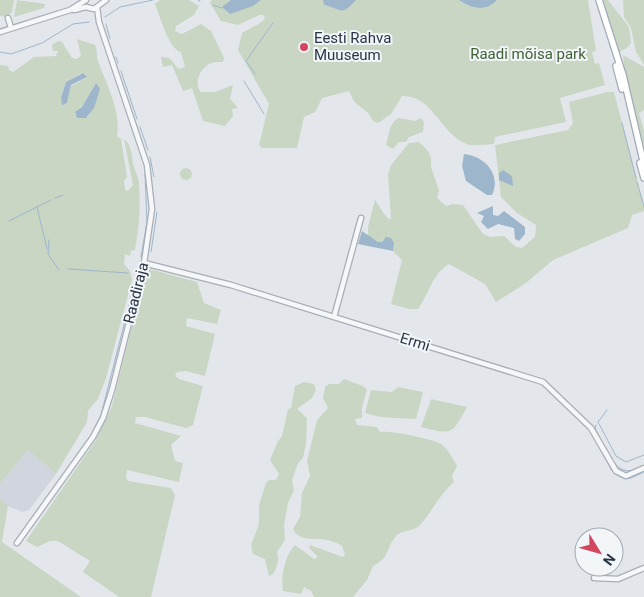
<svg xmlns="http://www.w3.org/2000/svg" width="644" height="597" viewBox="0 0 644 597" font-family="Roboto,sans-serif">
	<rect width="100%" height="100%" fill="#e3e7ec"/>
	<path fill="#d1d6de" d="M28 450 56 474 29 510 22 512 8 506 0 499V484Z"/>
	<path fill="#c9d6c4" fill-rule="evenodd" d="M0 0H14L12 12 7 17 0 16Z
		M17 0 45 4 44 8 14 17Z
		M160 0H189L199 6 194 15 176 26 175 31 182 34 201 24 211 31 224 58 223 62C220 62 218 62 215 62 202 64 192 82 201 92H215L233 85 230 99 238 108 232 109 233 116 225 126 203 121 192 88 183 91 172 65 163 67 161 57C170 56 174 62 178 69L185 67 181 52C169 50 160 16 155 4Z
		M212 0H459C471 10 485 11 497 0H588L596 51 592 52 595 64 599 63 605 85 560 98 566 122 495 137 494 144C486 144 478 146 470 145 441 137 434 95 402 96L391 114 378 123C370 121 372 116 367 112 356 103 355 105 349 91L322 98 315 112 304 117 297 148H262L259 145 269 104 238 50 242 33 262 22 265 18 263 15H259L238 25 221 21 210 3Z
		M602 0H608L629 27 631 43 627 48 619 52Z
		M623 0H644V65L636 52 631 28 624 17Z
		M77 39 95 45C98 52 96 58 99 64 108 87 121 112 117 136L121 139 127 177 124 181 125 190 128 191 133 185 124 139C131 144 132 155 133 164 135 170 138 176 139 183 141 204 139 229 135 250L131 251 130 256 125 254 124 264 130 271 132 280 106 378 98 399 88 411 87 422 56 474 28 450 0 484V65L8 66 9 70 13 72 34 57 56 56 58 51H53L52 45 58 41 62 42 72 58 77 59 81 56ZM81 73 86 78 71 86 67 103 62 94 66 82ZM95 84 100 89 88 117 74 114 86 102Z
		M623 55 644 67V110L639 113 644 131V157L625 77Z
		M607 92H614L644 206V211L632 215 628 228 553 260 526 283 496 302 485 284 449 264C432 274 429 294 418 309H409L391 304 402 260 393 251 394 243 383 239 382 242H378L368 236V227L375 200 387 218 391 219 388 174 391 165 409 143 419 142 428 151 431 158V167L439 190 437 198 446 206 453 204 463 205 483 234 490 237 504 236 516 247 522 248 535 237 536 225 517 213 501 197 495 145 568 130 573 123 569 102Z
		M399 118 415 121 421 118 424 122 423 132 409 137 406 142H399L393 149 386 145C389 136 389 122 399 118Z
		M180 174a6 6 0 1 1 12 0a6 6 0 1 1-12 0Z
		M146 268 197 282 204 303 221 310 217 324 187 318 186 326 215 334 205 376 186 371 177 372 175 376 179 379 203 386 193 425 186 428 145 417H136L135 423 181 436 171 445 175 461 183 463 179 482 127 470 126 477 128 481 171 488 175 495 151 597H119L83 572 90 561 58 541H50L37 547 26 541 96 440 112 406Z
		M344 379 363 386 367 390 362 407V418L355 419 357 425 377 427 380 432C389 430 434 439 441 444 448 449 453 459 457 466L452 476 454 482C439 495 432 512 420 525 413 532 403 529 396 536 385 549 391 557 373 566L367 580 353 597H314L311 591 304 587 301 594 283 591C280 578 285 555 295 545L314 559 318 557 309 548 310 545 343 557 345 554 342 546C339 544 335 542 331 541 320 537 298 543 293 529L300 517 302 493 310 476 307 461 317 420 328 408 323 398 325 387 329 384H339Z
		M304 382 314 384 316 390 312 398 297 409 307 418 306 444 303 458 298 463 292 480 294 490 288 503 284 525 285 540 277 552C280 560 277 567 273 574L269 576 265 559 253 554 251 545 259 524V505L266 483 269 480H276L279 474 270 460 278 441 282 436 288 409 291 408 295 386Z
		M398 387 423 392 416 419 380 417 365 413 371 390 392 392Z
		M431 399 467 407C452 435 452 435 421 427Z
		M0 499 8 506 2 542 81 597H0Z"/>
	<path fill="#9eb6cc" d="M231 0H261L253 6 230 14 222 7Z
		M323 0H356C340 17 343 9 324 5Z
		M459 0H497C486 12 471 9 459 0Z
		M83 73 87 77 71 85 67 103 62 105 61 98 66 82Z
		M96 83 100 89 94 108 86 118H77L75 112 82 107Z
		M464 154C484 156 502 174 492 195H487L466 181 462 166Z
		M503 170 512 176 513 186 499 180V173Z
		M493 206V215L498 216 504 211 525 227V234L519 241 515 239 514 228 498 224 488 229 481 222 484 216 477 213Z
		M362 231 378 242H382L386 237 391 238 394 243 393 251 358 244Z"/>
	<g fill="none" stroke-linecap="round" stroke-linejoin="round">
		<path stroke="#9eb6cc" stroke-width="1" d="M198 0 200 1
			M213 5 222 8
			M105 17 120 7 153 0
			M106 24 110 39
			M0 52 11 54 42 43 73 24 89 22
			M116 57 118 63
			M121 71 137 119
			M255 74 246 61 273 23
			M244 81 264 114
			M622 123 636 178
			M140 127 148 150
			M150 157 154 177
			M637 182 644 206
			M55 198 63 195
			M37 207 47 249
			M9 221 51 200
			M49 240 48 254 59 270
			M151 252 157 212
			M141 257 147 222 145 174
			M68 269 128 273
			M607 410 598 422 616 456 626 462 644 455
			M596 425 595 428C603 442 613 477 634 470
			M592 434 612 471 620 477
			M624 478H631L644 472
			M60 480 93 432 101 415 135 282"/>
		<defs>
			<path id="minor" d="M74 10 86 7 94 9 106 0
				M8 18 11 28
				M0 32 70 10 86 0
				M144 263 231 285 543 382 591 428 616 471 626 476 644 468
				M334 317 361 218
				M17 543 93 437 103 418 112 390 144 263 152 209 147 165 99 22 97 7
				M594 578 618 579 644 568"/>
			<path id="major" d="M599 0 623 75 644 165
				M616 66 622 89
				M640 163 644 178"/>
		</defs>
		<use href="#minor" stroke="#a8aeb6" stroke-width="7"/>
		<use href="#major" stroke="#a2abb8" stroke-width="8"/>
		<use href="#minor" stroke="#f6f7f9" stroke-width="4.5"/>
		<use href="#major" stroke="#fff" stroke-width="5.5"/>
	</g>
	<circle fill="#d24660" stroke="#f3f6f9" stroke-width="2" cx="304" cy="47" r="5"/>
	<g text-anchor="middle" dominant-baseline="central" stroke-width="4" stroke-linejoin="round" paint-order="stroke">
		<g font-size="15" fill="#2a3544" stroke="#f3f6f9" text-anchor="start">
			<text x="314" y="38">Eesti Rahva<tspan x="314" dy="17">Muuseum</tspan></text>
		</g>
		<g font-size="15" fill="#406137" stroke="#f3f6f9">
			<text x="528" y="54">Raadi mõisa park</text>
		</g>
		<g font-size="15" fill="#2a3544" stroke="#f3f6f9">
			<text transform="translate(136 293) rotate(-76)">Raadiraja</text>
			<text transform="translate(415 342) rotate(17)">Ermi</text>
		</g>
	</g>
	<g transform="translate(599 552) rotate(127)"><circle r="24" fill="#f3f6f9" stroke="#a3a9b1"/>
	<path d="M0-4L9 19L0 12L-9 19Z" fill="#d24660"/>
	<text y="-8" font-size="14" font-weight="bold" text-anchor="middle" fill="#2a3544">N</text>
	</g>
</svg>
